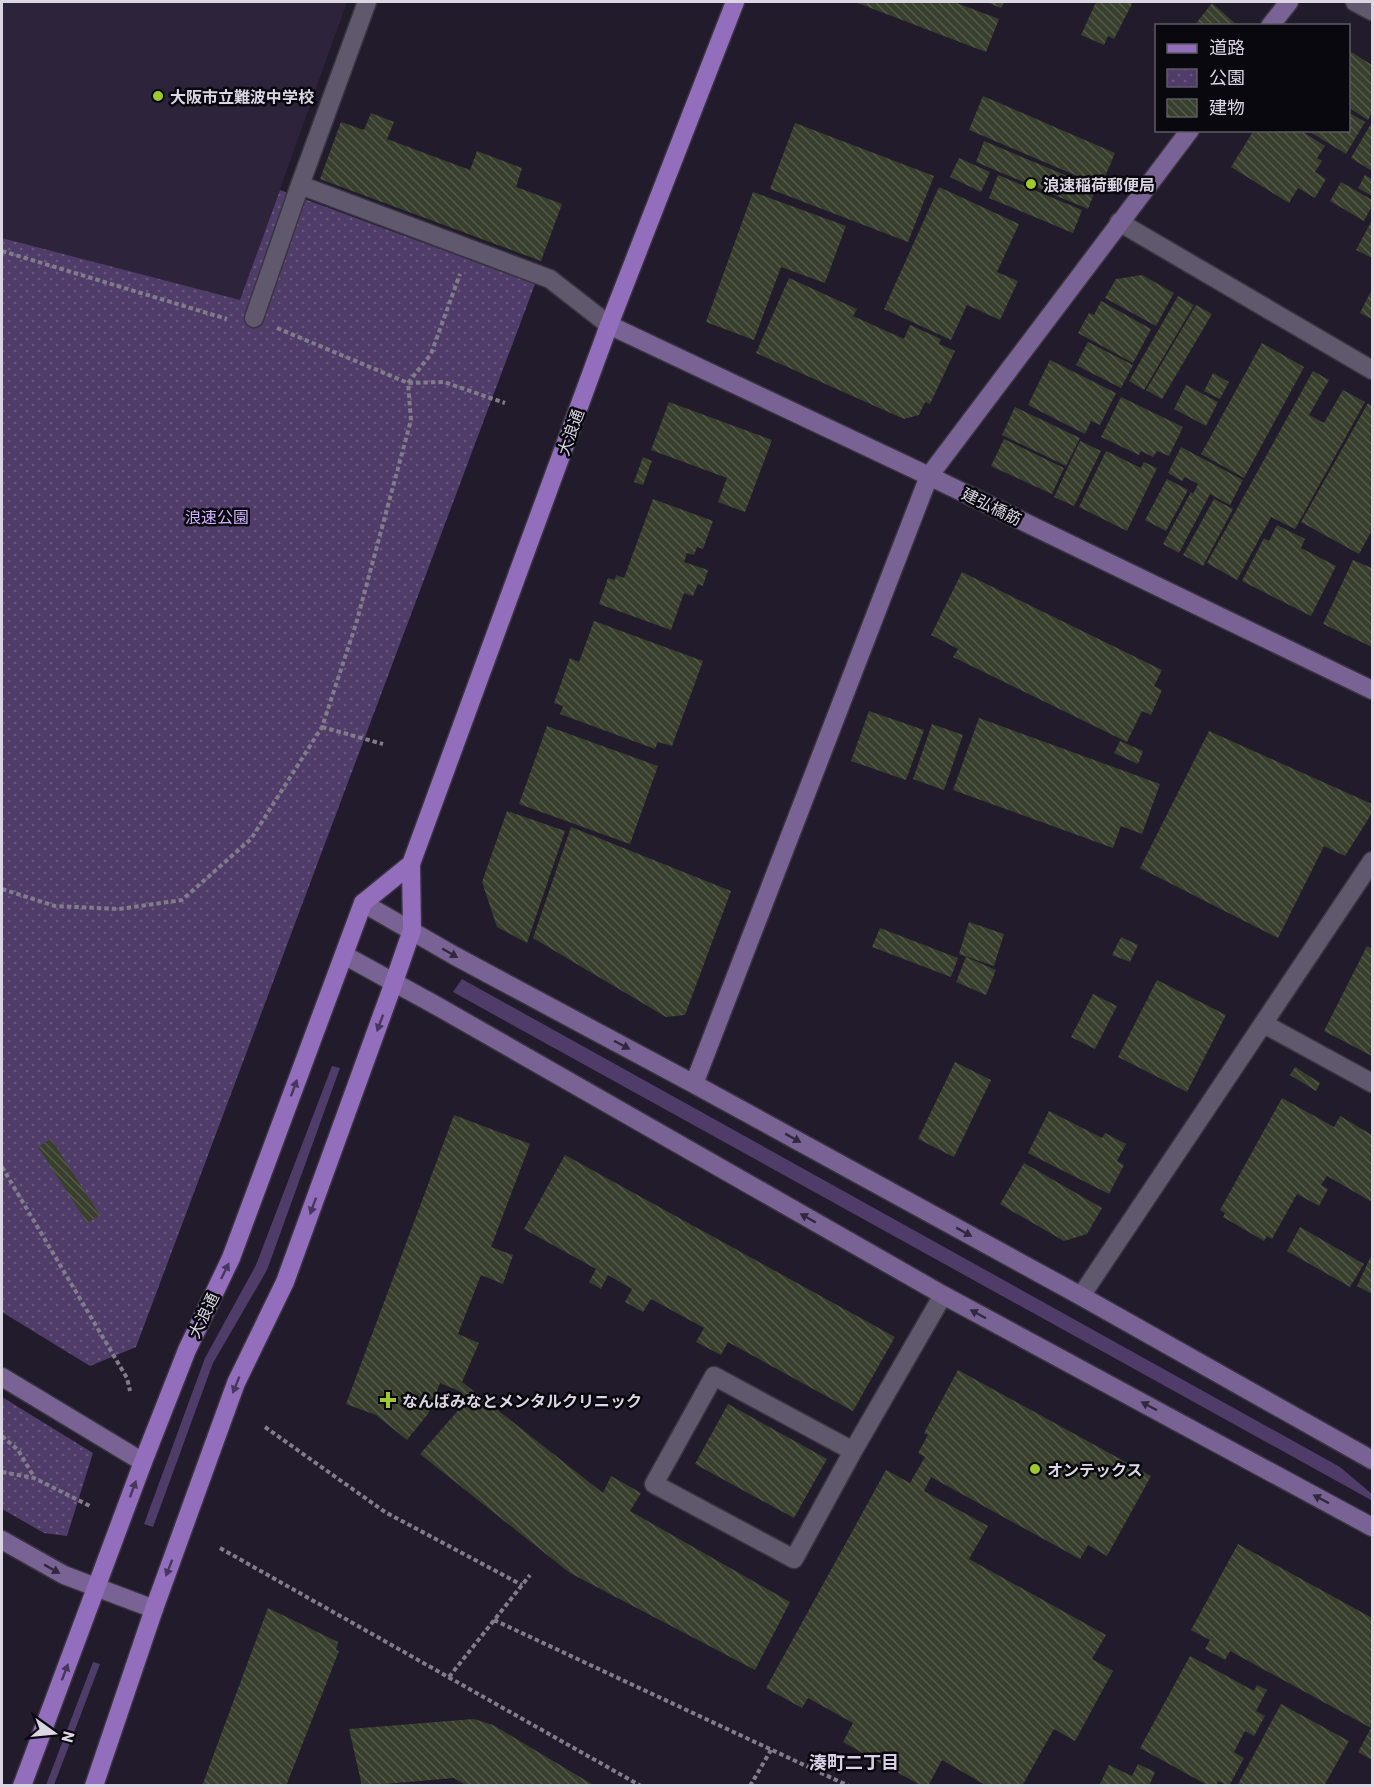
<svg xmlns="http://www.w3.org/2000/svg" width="1374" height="1787" viewBox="0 0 1374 1787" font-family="Barlow,'Noto Sans JP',sans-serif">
	<defs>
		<pattern id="park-dots" width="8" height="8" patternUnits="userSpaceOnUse" patternTransform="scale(1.5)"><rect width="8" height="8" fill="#503c69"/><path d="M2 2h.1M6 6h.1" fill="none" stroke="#69577e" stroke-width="1.8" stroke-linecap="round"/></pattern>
		<pattern id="building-back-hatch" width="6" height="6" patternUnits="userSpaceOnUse" patternTransform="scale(1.5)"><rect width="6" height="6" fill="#383f2c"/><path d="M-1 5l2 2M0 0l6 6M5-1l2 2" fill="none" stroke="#545a4a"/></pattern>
	</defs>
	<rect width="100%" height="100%" fill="#221b2c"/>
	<path fill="#2d233a" d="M2 2H347L240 301 2 238Z"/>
	<path fill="#503c69" d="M462 979 1340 1467 1372 1494 1371 1500 453 992Z
		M332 1066 340 1068 267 1270 213 1363 153 1527 144 1524 205 1358 256 1265Z
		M93 1662 100 1664 54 1785H46Z"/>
	<path fill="url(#park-dots)" d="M280 190 535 284 136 1347 90 1366 2 1312V238L240 300Z
		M2 1397 93 1453 67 1536 44 1533 2 1509Z"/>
	<path fill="url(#building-back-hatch)" d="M855 2H954L999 19 986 52Z
		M986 2H1004L1001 8Z
		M1096 2H1133L1114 39 1108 36 1104 45 1081 35Z
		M1212 3 1238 26H1194Z
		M1348 50 1372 65V113L1368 120 1348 107Z
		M983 96 1115 153 1101 186 969 130Z
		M1348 112 1365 122 1346 154 1307 130H1348Z
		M371 113 394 122 387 139 470 170 477 151 522 168 516 187 562 204 541 261 320 179 341 122 364 130Z
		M1372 122V171L1351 158Z
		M795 123 934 176 908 242 770 189Z
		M1254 130H1300L1325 146 1317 158 1322 161 1315 172 1326 179 1315 198 1298 188 1289 203 1231 167Z
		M984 141 1096 188 1088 209 976 162Z
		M959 158 990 172 981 192 950 177Z
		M998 175 1082 210 1073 233 989 198Z
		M1365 175 1372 179V196L1358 188Z
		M1341 182 1372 200V206L1364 221 1330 201Z
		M939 187 1019 224 997 272 1018 281 1000 320 967 305 951 340 884 309Z
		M753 192 846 226 825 283 781 267 754 340 706 322Z
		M1372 220V258L1356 250Z
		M1142 275 1174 293 1156 326 1105 298 1116 279Z
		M789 278 857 309 853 316 904 339 910 325 941 339 939 344 955 351 930 404 925 402 919 415 904 419 756 353Z
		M1372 289V319L1360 313Z
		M1178 296 1194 305 1144 390 1129 381Z
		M1101 301 1151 329 1133 363 1078 333 1089 313 1094 315Z
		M1196 305 1212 314 1162 399 1146 390Z
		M1088 342 1133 365 1121 388 1076 365Z
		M1262 343 1304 367 1244 478 1201 454Z
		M1050 360 1116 393 1100 425 1091 421 1085 434 1028 405Z
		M1313 371 1329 380 1309 415 1324 423 1343 390 1365 402 1295 529 1271 517 1237 580 1207 563Z
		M1213 373 1229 382 1220 399 1204 391Z
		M1186 385 1218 402 1206 426 1174 409Z
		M1121 397 1183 427 1169 456 1157 451 1153 457 1141 451 1139 455 1101 437Z
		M669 402 772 440 745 512 718 502 727 478 651 450Z
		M1368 403 1372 406V530L1359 554 1301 522Z
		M1015 407 1080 438 1066 466 1002 435Z
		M1004 439 1064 468 1052 494 991 466Z
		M1080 441 1101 451 1074 506 1054 497Z
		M1181 447 1243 480 1230 505 1210 494 1179 553 1163 544 1191 492 1193 494 1198 484 1185 477 1182 481 1168 473Z
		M1106 451 1141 468 1144 462 1157 468 1127 531 1079 507Z
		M643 457 652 461 643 485 634 482Z
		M1167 479 1188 490 1166 531 1145 520Z
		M653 499 713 521 703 549 697 547 694 555 687 553 684 562 708 570 703 586 698 584 693 596 684 593 671 630 599 604 608 578 615 580 616 575 624 578Z
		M1214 499 1233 509 1203 566 1183 555Z
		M1277 525 1305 539 1301 548 1336 566 1311 616 1242 581 1264 538 1269 541Z
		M1353 560 1372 568V647L1323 624Z
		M962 572 1162 670 1154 686 1162 690 1151 715 1142 711 1127 742 953 657 958 649 931 635Z
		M594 621 703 661 672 746 658 742 655 749 560 714 563 706 554 703 570 658 579 662Z
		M869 711 924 730 906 780 851 761Z
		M979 718 1160 784 1142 834 1121 826 1113 848 953 790Z
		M932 724 963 735 944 790 913 779Z
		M547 726 658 766 630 844 519 804Z
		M1209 731 1372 804V813L1345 856 1324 846 1278 938 1140 868Z
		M1120 741 1143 751 1138 764 1114 753Z
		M507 811 565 831 527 943 497 927 482 882Z
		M571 827 731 891 685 1015 666 1017 533 938Z
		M969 922 1004 934 994 966 959 954Z
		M880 928 958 958 951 977 872 947Z
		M1121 937 1138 945 1130 962 1112 955Z
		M1367 946 1372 949V1056L1324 1031Z
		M966 957 996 970 986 995 956 982Z
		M1157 980 1226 1015 1187 1092 1118 1057Z
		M1093 994 1117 1006 1095 1049 1071 1037Z
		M955 1062 991 1080 954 1157 918 1139Z
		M1295 1067 1320 1083 1316 1091 1290 1075Z
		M1282 1098 1334 1127 1340 1116 1372 1135V1202L1327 1176 1321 1185 1328 1189 1319 1206 1297 1194 1272 1239 1267 1236 1264 1241 1223 1217 1225 1213 1220 1210Z
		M1049 1111 1102 1138 1105 1133 1126 1144 1117 1161 1124 1165 1109 1194 1028 1153Z
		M454 1115 530 1144 491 1247 513 1255 503 1284 481 1275 458 1334 479 1343 462 1382 603 1493 611 1476 641 1493 630 1511 790 1602 755 1670 570 1573 420 1454 468 1399 459 1391 440 1383 428 1414 407 1440 376 1415 346 1404Z
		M51 1139 100 1215 87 1223 38 1147Z
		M565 1155 895 1337 853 1411 728 1342 721 1355 696 1342 704 1328 651 1299 643 1312 625 1302 632 1289 608 1275 601 1289 589 1282 596 1269 524 1229Z
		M1024 1163 1102 1208 1087 1234 1064 1241 1000 1204Z
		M1300 1227 1364 1264 1350 1287 1287 1251Z
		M1372 1254V1294L1357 1286Z
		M958 1370 1151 1476 1107 1556 1088 1545 1080 1559 931 1477 924 1491 988 1526 969 1559 1106 1635 1092 1659 1113 1671 1075 1741 1054 1729 1022 1786H987L942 1760 928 1786H922L843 1742 853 1723 808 1698 802 1708 766 1688 886 1470 910 1483 925 1457 918 1453 928 1435 924 1433Z
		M728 1404 827 1459 794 1518 695 1464Z
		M1238 1544 1372 1618V1760L1358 1752 1371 1728 1230 1651 1225 1660 1205 1649 1210 1640 1191 1630Z
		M268 1608 338 1642 336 1650 339 1651 286 1786H202Z
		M1190 1656 1254 1691 1257 1685 1267 1690 1256 1711 1265 1716 1254 1736 1245 1731 1234 1752 1244 1758 1229 1786 1218 1781 1216 1786H1209L1140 1748Z
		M1281 1704 1349 1741 1324 1786H1237Z
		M474 1719 493 1725 595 1786H467L454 1778 362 1786 349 1729Z
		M1138 1764 1155 1772 1149 1786H1099L1109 1765 1132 1776Z"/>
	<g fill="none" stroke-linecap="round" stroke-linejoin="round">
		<defs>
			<path id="lane" d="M300 185 550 279 609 325
				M254 318 300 185 367 2
				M853 1451 714 1376 654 1484 794 1559 853 1451 943 1295"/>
			<path id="street" d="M1355 2 1372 11
				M1119 222 1372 370
				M1264 1024 1372 1083
				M1081 1296 1372 861"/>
			<path id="secondary" d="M1270 26 1289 2
				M609 325 929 476 1372 690
				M363 903 455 956 694 1084 1081 1296 1372 1460
				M344 955 437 1006 943 1295 1372 1527
				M694 1084 929 476 1190 130
				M2 1377 143 1462
				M2 1540 64 1575 154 1609"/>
			<path id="primary" d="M22 1786 143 1462 187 1350 231 1258 363 903 411 864
				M94 1786 154 1609 236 1383 285 1282 394 982 412 930 411 864 609 325 735 2"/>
		</defs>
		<use href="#lane" stroke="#3a3441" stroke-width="21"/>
		<use href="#street" stroke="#3a3441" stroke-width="21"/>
		<use href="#secondary" stroke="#3a3441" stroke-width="21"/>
		<use href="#primary" stroke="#3a3441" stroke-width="21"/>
		<path stroke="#817c8a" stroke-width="4" stroke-dasharray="4.5 3" stroke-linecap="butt" d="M2 251 227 319
			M277 328 408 383 444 382 505 403
			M322 727 383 744
			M2 889 55 906 119 909 182 900 251 839 322 727 356 624 411 420 408 383 431 354 460 274
			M2 1167 127 1378 130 1391
			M265 1427 385 1512 522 1585
			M2 1436 18 1450 34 1477
			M2 1472 34 1478 90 1506
			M220 1548 641 1786
			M494 1620 849 1786
			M449 1677 530 1575
			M750 1786 771 1750"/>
		<use href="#lane" stroke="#60586c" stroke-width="18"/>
		<use href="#street" stroke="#60586c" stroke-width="18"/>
		<use href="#secondary" stroke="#796394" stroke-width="18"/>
		<use href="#primary" stroke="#926ebd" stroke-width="18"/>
	</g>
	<defs><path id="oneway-solid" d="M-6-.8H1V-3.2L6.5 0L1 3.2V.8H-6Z" transform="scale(1.5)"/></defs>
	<g fill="#31283e">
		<use href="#oneway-solid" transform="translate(450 953) rotate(30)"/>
		<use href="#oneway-solid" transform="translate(622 1045) rotate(28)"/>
		<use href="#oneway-solid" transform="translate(793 1138) rotate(29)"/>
		<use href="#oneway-solid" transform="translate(808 1218) rotate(-150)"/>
		<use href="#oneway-solid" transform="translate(964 1232) rotate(29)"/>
		<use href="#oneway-solid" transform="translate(978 1314) rotate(-152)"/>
		<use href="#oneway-solid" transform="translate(1149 1406) rotate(-152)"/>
		<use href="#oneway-solid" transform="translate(1321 1499) rotate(-152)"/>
		<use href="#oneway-solid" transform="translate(52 1569) rotate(29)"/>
	</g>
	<g fill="#47365d">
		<use href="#oneway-solid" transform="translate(380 1023) rotate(110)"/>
		<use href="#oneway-solid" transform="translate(294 1088) rotate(-70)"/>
		<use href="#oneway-solid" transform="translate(313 1206) rotate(110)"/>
		<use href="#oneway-solid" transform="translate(225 1271) rotate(-64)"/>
		<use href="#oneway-solid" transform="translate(236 1385) rotate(112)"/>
		<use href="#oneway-solid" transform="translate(133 1489) rotate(-70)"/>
		<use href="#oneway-solid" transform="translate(169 1568) rotate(111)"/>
		<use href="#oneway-solid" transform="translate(65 1672) rotate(-69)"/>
	</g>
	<g fill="#9eca2f" stroke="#0a080f" stroke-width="2">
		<circle cx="158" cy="96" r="6"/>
		<circle cx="1031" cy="184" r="6"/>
		<path d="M385 1391h6v6h6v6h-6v6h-6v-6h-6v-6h6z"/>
		<circle cx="1035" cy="1469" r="6"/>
	</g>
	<g text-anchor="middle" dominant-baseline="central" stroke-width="5" stroke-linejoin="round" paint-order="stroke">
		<g font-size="16" font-weight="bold" fill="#dbd6e2" stroke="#0a080f" text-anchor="start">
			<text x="170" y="96">大阪市立難波中学校</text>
			<text x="1043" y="184">浪速稲荷郵便局</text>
			<text x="402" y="1400">なんばみなとメンタルクリニック</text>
			<text x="1047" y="1469">オンテックス</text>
		</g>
		<g font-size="16" fill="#dbd6e2" stroke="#0a080f">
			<text transform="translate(570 432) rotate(-70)">大浪通</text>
			<text transform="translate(992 506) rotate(26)">建弘橋筋</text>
			<text transform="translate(203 1315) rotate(-64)">大浪通</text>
		</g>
		<g font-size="16" fill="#d1b0fe" stroke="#0a080f">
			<text x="217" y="516">浪速公園</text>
		</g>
		<g font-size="18" font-weight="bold" fill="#d9d0e7" stroke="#0a080f">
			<text x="854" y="1762">湊町二丁目</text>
		</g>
	</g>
	<rect width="1374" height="1787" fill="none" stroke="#dbd6e2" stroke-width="6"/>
	<rect x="1155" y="24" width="195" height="108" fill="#0a080f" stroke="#5e5a63" stroke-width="1.5"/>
	<rect x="1167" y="44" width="30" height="9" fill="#926ebd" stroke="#5e5a63" stroke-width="1.5"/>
	<text x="1209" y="54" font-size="18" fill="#dbd6e2">道路</text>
	<rect x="1167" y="69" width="30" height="18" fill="url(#park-dots)" stroke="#5e5a63" stroke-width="1.5"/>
	<text x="1209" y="84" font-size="18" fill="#dbd6e2">公園</text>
	<rect x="1167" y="99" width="30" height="18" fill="url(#building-back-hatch)" stroke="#5e5a63" stroke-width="1.5"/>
	<text x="1209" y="114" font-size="18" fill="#dbd6e2">建物</text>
	<g transform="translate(54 1733) rotate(105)" stroke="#0a080f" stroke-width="4.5" paint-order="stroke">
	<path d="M0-4.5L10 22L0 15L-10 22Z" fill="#dbd6e2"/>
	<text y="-9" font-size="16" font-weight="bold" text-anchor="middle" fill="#dbd6e2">N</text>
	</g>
</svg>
